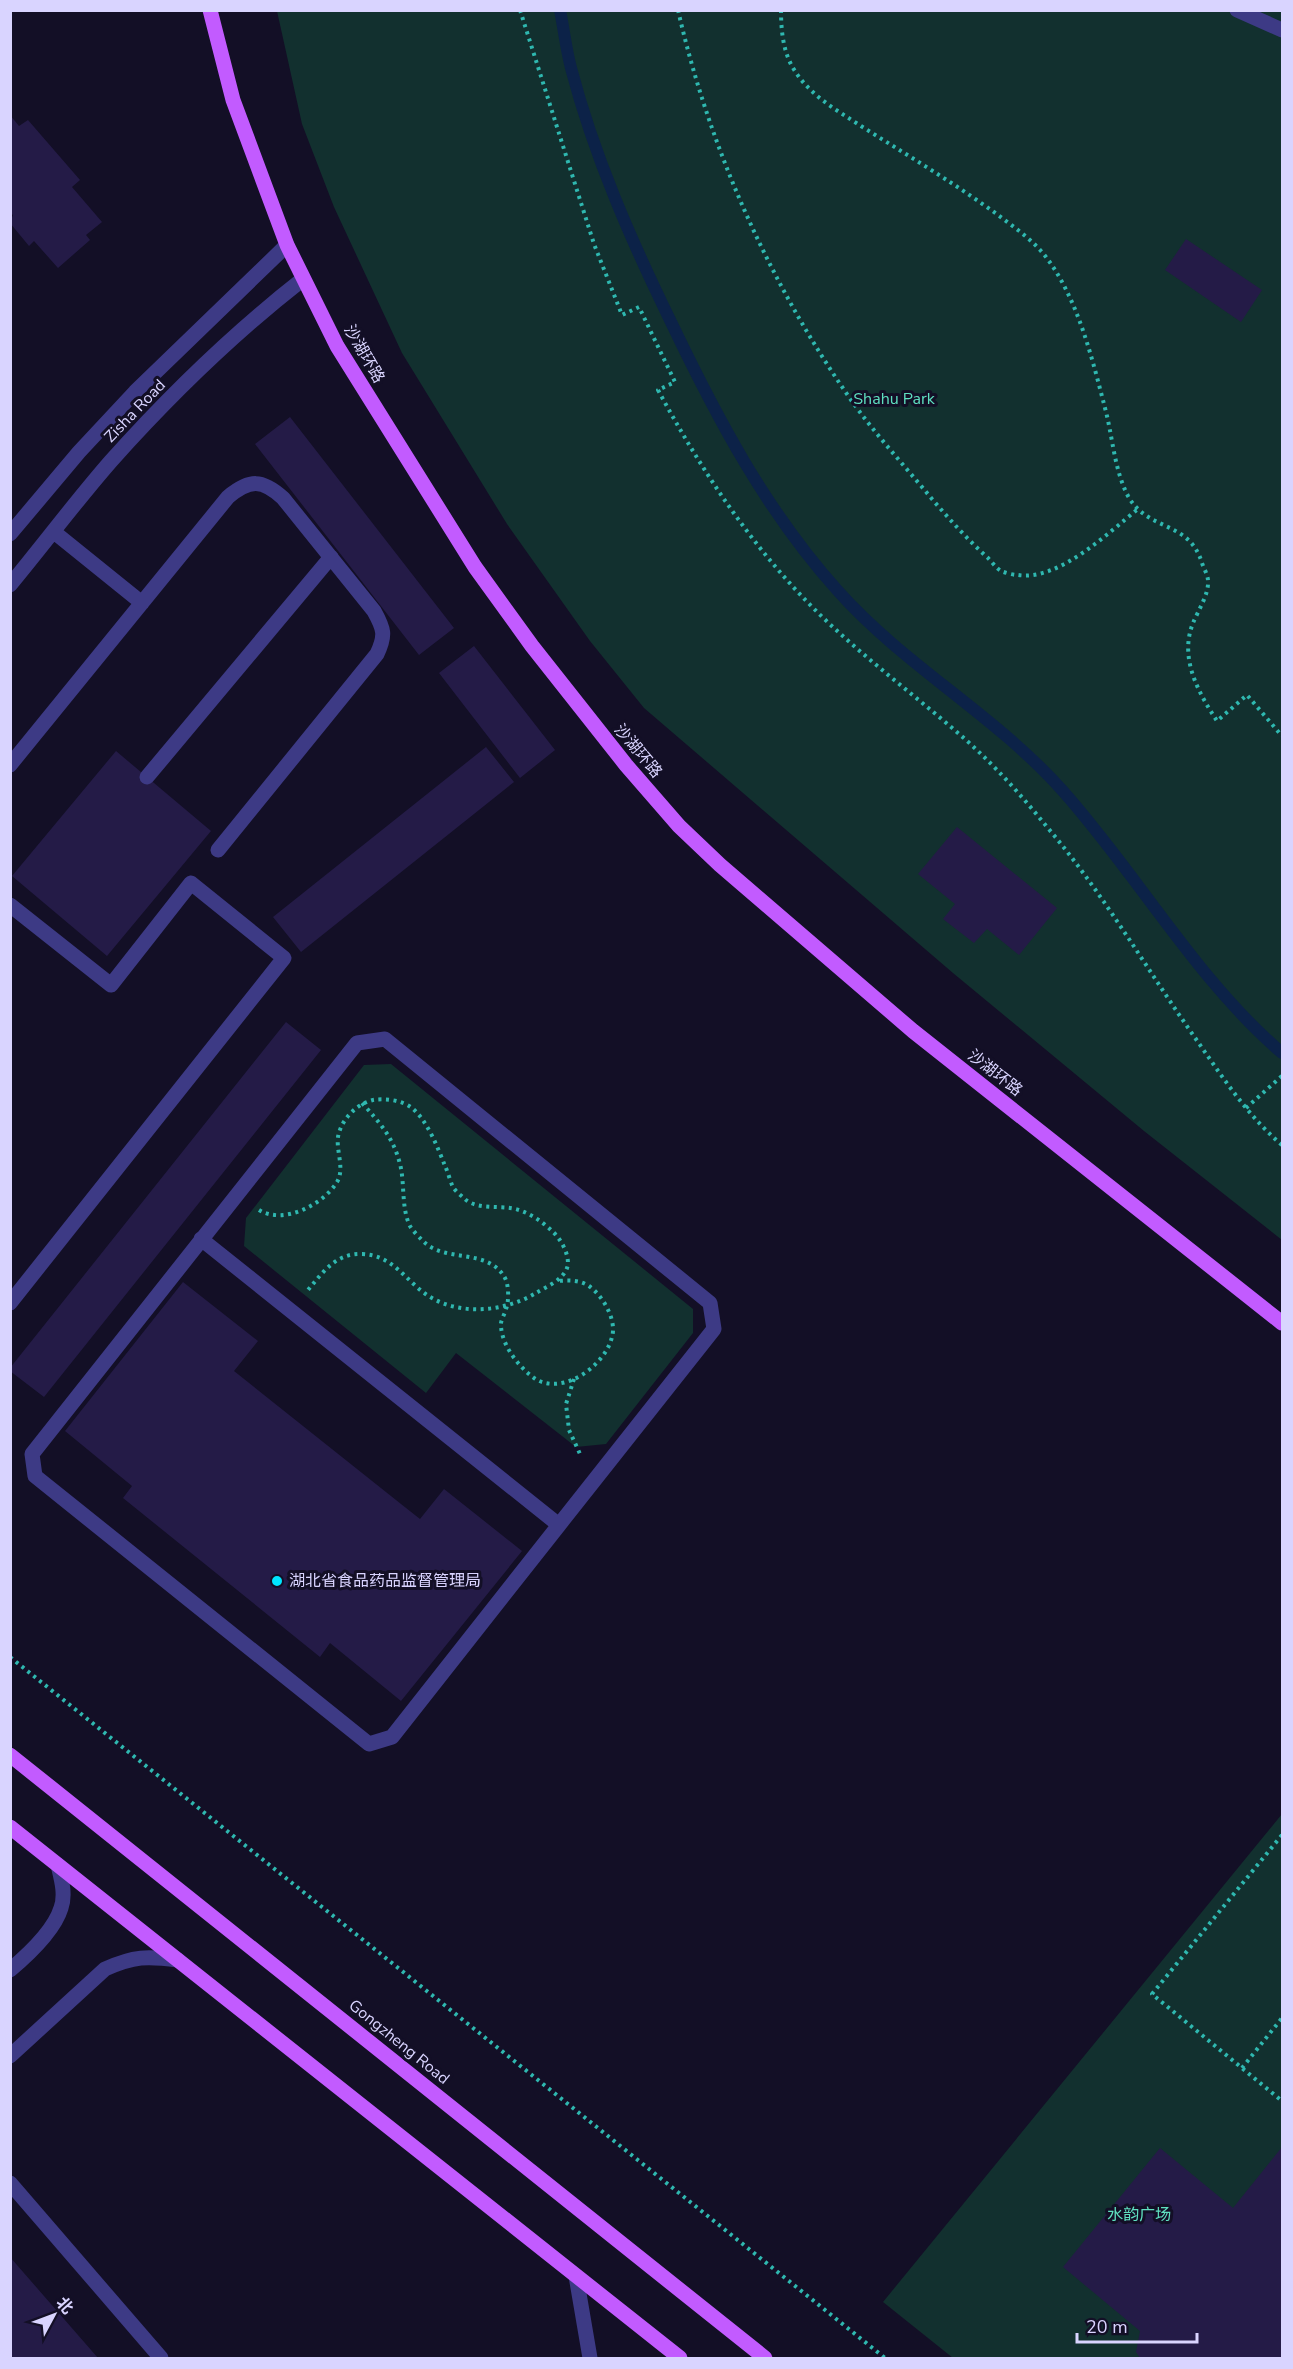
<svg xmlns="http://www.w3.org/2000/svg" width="1293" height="2369" viewBox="0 0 1293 2369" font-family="'Nunito Sans','Noto Sans SC',sans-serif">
	<rect width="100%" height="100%" fill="#130f26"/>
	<path fill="#12302f" d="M277 11H1282V1240L1144 1131 953 973 644 708 590 641 507 524 402 353 334 207 302 124Z
		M391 1064 693 1309V1333L606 1444 576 1447 456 1353 426 1393 244 1246 246 1218 364 1065Z
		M1282 1814V2358H953L883 2302Z"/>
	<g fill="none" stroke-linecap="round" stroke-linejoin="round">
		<path stroke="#0c2248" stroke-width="12" d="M560 10C564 30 566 49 571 68 594 156 631 240 671 322 717 418 766 511 838 591 905 666 995 715 1062 790 1138 875 1195 978 1282 1053"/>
	</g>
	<path fill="#241b47" d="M10 115 19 126 28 120 80 180 72 187 102 222 86 235 90 240 58 268 34 241 29 246 10 223 13 215 10 213Z
		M1186 239 1262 290 1241 322 1165 270Z
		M290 417 454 628 419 655 255 444Z
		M474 646 555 750 520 778 439 673Z
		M486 747 514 782 301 952 273 917Z
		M116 751 211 831 107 956 12 876Z
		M957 827 1057 908 1019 955 987 929 974 943 943 919 955 904 918 874Z
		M286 1022 321 1050 44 1397 10 1371V1368Z
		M183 1282 258 1341 234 1371 401 1504 420 1519 444 1489 522 1551 401 1701 330 1643 320 1657 123 1498 132 1486 65 1431Z
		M1282 2147V2358H1140L1136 2352 1140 2331 1063 2267 1160 2148 1233 2208Z
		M10 2257 98 2358H10Z"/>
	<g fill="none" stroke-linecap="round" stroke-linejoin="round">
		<path stroke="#2fb8b0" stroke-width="4" stroke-dasharray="3 4.5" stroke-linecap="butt" d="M520 10 594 244 622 315 639 307 675 382 658 390C705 477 761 561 834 628 876 667 923 702 966 740 996 767 1022 796 1047 827 1104 894 1147 970 1198 1042 1223 1078 1248 1116 1282 1145
			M678 10C709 147 769 282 849 397 874 433 904 465 932 499 950 520 968 540 988 558 992 562 996 568 1001 571 1006 573 1013 575 1018 575 1059 581 1108 533 1138 509
			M781 10C781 30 783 51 793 68 809 95 835 109 861 126 907 155 954 183 998 215 1015 228 1033 240 1046 257 1078 299 1092 358 1105 408 1113 438 1114 469 1128 496 1148 532 1189 520 1202 563 1204 569 1208 575 1208 581 1209 594 1198 611 1193 623 1179 658 1198 692 1217 721L1247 695 1282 736
			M362 1103C380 1123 393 1137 400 1164 405 1183 401 1208 410 1226 413 1231 418 1236 422 1240 444 1264 488 1247 505 1278 509 1285 509 1302 506 1309 505 1314 500 1321 501 1326 502 1346 519 1367 534 1378 562 1397 605 1366 612 1337 617 1320 603 1296 589 1286 580 1280 569 1280 558 1281
			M1246 1108 1282 1076
			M259 1210C283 1225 323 1205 337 1182 345 1169 336 1151 338 1137 341 1120 356 1104 373 1100 384 1098 402 1100 412 1108 427 1120 438 1148 445 1166 448 1172 450 1181 453 1187 456 1192 462 1196 466 1200 478 1209 496 1206 510 1208 526 1210 542 1221 553 1232 561 1239 571 1257 567 1268 563 1280 546 1287 536 1293 501 1314 450 1317 418 1288 400 1272 388 1255 362 1254 336 1253 323 1272 308 1290
			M574 1379 566 1404 569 1430 580 1454
			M10 1657 885 2358
			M1282 1835 1152 1994 1282 2101
			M1242 2068 1282 2018"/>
		<path stroke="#3d3a85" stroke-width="15" d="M1237 10 1282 30
			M54 532 142 603
			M10 534 79 452 135 392 287 245
			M10 585C44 544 76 501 111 461 170 395 234 333 303 279
			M10 765 228 497C250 479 262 479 283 498L374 611C384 629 386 635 377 654L218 850
			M147 777 331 557
			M10 905 111 985 191 883 284 958 10 1303
			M201 1239 559 1525 392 1737 369 1744 35 1476 32 1454 357 1043 385 1039 710 1303 714 1329 559 1525
			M10 1970C29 1954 54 1931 61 1908 66 1894 61 1878 58 1865
			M10 2056 105 1969C134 1956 147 1956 178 1960
			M10 2183 161 2358
			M576 2276 590 2358"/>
		<path stroke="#c25bff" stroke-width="15" d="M210 10 233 100 287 245 337 346 475 567 532 646 626 765 679 826 720 865 913 1031 1282 1323
			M10 1755 765 2358
			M10 1827 680 2358"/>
	</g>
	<circle fill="#00e5ff" stroke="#130f26" stroke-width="2" cx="277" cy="1581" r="6"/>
	<g text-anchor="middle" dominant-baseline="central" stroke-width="6" stroke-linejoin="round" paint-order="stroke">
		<g font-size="16" fill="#d9d4ff" stroke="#130f26">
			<text transform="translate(364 354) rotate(60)">沙湖环路</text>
			<text transform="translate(135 411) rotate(-46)">Zisha Road</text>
			<text transform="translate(638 751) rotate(50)">沙湖环路</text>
			<text transform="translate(995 1073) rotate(38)">沙湖环路</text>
			<text transform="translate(399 2042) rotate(39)">Gongzheng Road</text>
		</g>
		<g font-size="16" fill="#5fe0c0" stroke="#130f26">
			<text x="894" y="399">Shahu Park</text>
			<text x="1139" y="2215">水韵广场</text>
		</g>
		<g font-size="16" fill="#d9d4ff" stroke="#130f26" text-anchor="start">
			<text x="289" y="1581">湖北省食品药品监督管理局</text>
		</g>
	</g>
	<rect width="1293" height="2369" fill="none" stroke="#d9d4ff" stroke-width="24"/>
	<g transform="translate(54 2315) rotate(49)" stroke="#130f26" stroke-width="4.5" paint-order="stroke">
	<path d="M0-4.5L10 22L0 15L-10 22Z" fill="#d9d4ff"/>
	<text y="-9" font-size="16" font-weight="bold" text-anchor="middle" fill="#d9d4ff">北</text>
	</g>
	<path d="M1077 2333v9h120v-9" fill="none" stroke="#d9d4ff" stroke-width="3"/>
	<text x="1086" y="2333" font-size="18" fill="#d9d4ff" stroke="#130f26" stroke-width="4.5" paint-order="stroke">20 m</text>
</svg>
